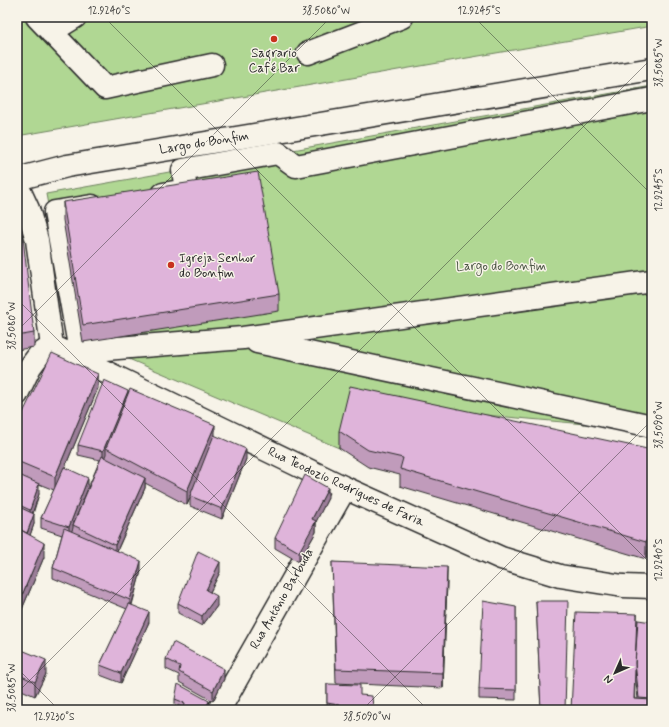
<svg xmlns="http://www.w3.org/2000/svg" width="669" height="727" viewBox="0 0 669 727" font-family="Mynerve,sans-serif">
	<rect width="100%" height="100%" fill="#f7f3e8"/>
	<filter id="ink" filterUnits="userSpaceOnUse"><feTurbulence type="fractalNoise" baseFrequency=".025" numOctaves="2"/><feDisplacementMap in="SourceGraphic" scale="8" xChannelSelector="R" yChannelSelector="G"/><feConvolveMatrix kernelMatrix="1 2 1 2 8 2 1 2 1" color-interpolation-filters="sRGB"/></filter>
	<g filter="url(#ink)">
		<path fill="#b0d793" stroke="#6e815f" d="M17 17H652V26L17 136Z
			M652 86V430L350 403 339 448 72 335 46 194Z"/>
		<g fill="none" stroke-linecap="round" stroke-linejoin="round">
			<defs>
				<path id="pedestrian" d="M37 17 105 88 212 65
					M51 32 75 17
					M308 53 402 17
					M163 194 186 190 183 170 278 153 296 166 652 99
					M92 206 55 212 80 351 243 338 652 281
					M257 342 652 426"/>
				<path id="minor" d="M17 394 30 367 39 355 52 346
					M219 710 345 488"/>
				<path id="tertiary" d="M17 179 67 166 652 69
					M17 185 28 209 37 240 52 346 345 488 501 558 560 576 623 586 652 587"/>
			</defs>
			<use href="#pedestrian" stroke="#2b2b2b" stroke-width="25"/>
			<use href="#minor" stroke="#2b2b2b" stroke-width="25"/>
			<use href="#tertiary" stroke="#2b2b2b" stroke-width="25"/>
			<use href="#pedestrian" stroke="#f7f3e8" stroke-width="22"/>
			<use href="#minor" stroke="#f7f3e8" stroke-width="22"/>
			<use href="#tertiary" stroke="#f7f3e8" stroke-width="22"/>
		</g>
		<path fill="#c09bbb" stroke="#2b2b2b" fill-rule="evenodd" d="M63 202 279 294V311L83 342 63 220Z
			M17 231 34 333V347L17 350Z
			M98 388 65 467 88 488 100 460 78 455V445L128 394 215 436 246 459 222 519 190 506V498L187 505 145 483V488L117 551 141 571 132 605 149 622 121 683 100 675V665L127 609 53 578V568L62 535 41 528V518L54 490 34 482 39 494 33 514 34 524 30 535 44 557 17 621V425Z
			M339 431 652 450 646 559 400 486V475L368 467 339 448Z
			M328 498 316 521V532L299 562 275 548V538Z
			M332 562 447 581 443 688 336 683Z
			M220 572 210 592 217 606 202 626 178 613V603Z
			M536 601 565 710H541Z
			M516 607V700L479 699V689Z
			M652 622V710H571L637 628 636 646ZM635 674 638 699H634Z
			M17 648 46 674 35 696 17 688Z
			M166 659 224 679 213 701 179 682V675L166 669Z
			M327 684 360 695 373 709 412 710H327Z
			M175 699 209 706 207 710H184V708L175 704Z"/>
		<path fill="#9c7e99" stroke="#2b2b2b" d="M98 374V388L55 491V477Z
			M128 391V401L106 448V454L103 461V451Z
			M215 425V439L190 496V498L187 505V491Z
			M246 449V459L222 519V509Z
			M88 478V488L73 525V528L69 537V527Z
			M145 478V488L115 555V545Z
			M39 484V494L30 520V510Z
			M328 488V498L314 526 316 521V532L299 562V552L312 519Z
			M34 514V524L27 544V534Z
			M652 515V532L646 559V542Z
			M44 543V557L17 621V607Z
			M141 561V571L130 610V600Z
			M220 562V572L206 600V590Z
			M447 567V581L443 688V673Z
			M217 596V606L202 626V616Z
			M149 612V622L121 683V673Z
			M637 614V628L634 710V699Z
			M46 660V674L35 696V682Z
			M224 669V679L213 701V691Z
			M209 701V706L207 710H205Z"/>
		<path fill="#dfb4da" stroke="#2b2b2b" d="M258 172 279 294 83 325 63 202Z
			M22 230 34 333 17 336V231Z
			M52 353 98 374 55 477 17 461V425Z
			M104 380 128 391 103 451 78 445Z
			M350 386 652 450V515L646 542 400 469 403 458 368 450 339 431Z
			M130 389 215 425 187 491 106 448Z
			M214 435 246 449 222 509 190 496Z
			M102 456 145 478 115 545 73 525Z
			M64 467 88 478 69 527 41 518Z
			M17 474 39 484 30 510 17 504Z
			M305 475 328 488 312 519 316 521 299 552 275 538Z
			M17 506 34 514 27 533 19 529V530H17Z
			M64 528 141 561 130 600 53 568Z
			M19 529 44 543 17 607V534Z
			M198 551 220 562 206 590 217 596 202 616 178 603Z
			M332 562 447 567 443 673 336 669Z
			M483 601 516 607V690L479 689Z
			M536 601H568L565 710H541Z
			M129 604 149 612 121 673 100 665Z
			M576 612 637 614 634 699 652 700V710H571Z
			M638 620 652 622V699L639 698 635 663Z
			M173 642 224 669 213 691 179 672 180 666 166 659Z
			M17 648 46 660 35 682 17 674Z
			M178 684 209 701 205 710H184L185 703 175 699Z
			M327 684 360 685V695L372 696 373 709H412L411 710H359L357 708 327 703Z
			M155 704 170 710H152Z"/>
	</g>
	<path fill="none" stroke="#2b2b2b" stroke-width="1" stroke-opacity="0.45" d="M104 17 652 565M474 17 652 195M17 299 428 710M17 331 331 17M17 668 59 710M17 693 652 58M362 710 652 420"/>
	<g fill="#c8321e" stroke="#f7f3e8" stroke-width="1.5">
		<circle cx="274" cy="39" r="4"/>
		<circle cx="171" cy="265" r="4"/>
	</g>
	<g text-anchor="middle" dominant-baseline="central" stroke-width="3" stroke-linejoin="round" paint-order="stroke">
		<g font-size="13" fill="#2b2b2b" stroke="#f7f3e8">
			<text x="274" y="53">Sagrario<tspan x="274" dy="15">Café Bar</tspan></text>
			<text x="179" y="258" text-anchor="start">Igreja Senhor<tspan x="179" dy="15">do Bonfim</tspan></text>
		</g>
		<g font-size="13" fill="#2b2b2b" stroke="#f7f3e8">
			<text transform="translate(204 143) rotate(-9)">Largo do Bonfim</text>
			<text transform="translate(346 487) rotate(25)">Rua Teodozio Rodrigues de Faria</text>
			<text transform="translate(282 599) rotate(-60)">Rua Antônio Barbuda</text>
		</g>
		<g font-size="13" fill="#4c5645" stroke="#f7f3e8">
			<text x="501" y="266">Largo do Bonfim</text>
		</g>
	</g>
	<rect width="669" height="727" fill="none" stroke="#f7f3e8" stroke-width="44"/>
	<g transform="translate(615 673) rotate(225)" stroke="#f7f3e8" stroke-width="3" paint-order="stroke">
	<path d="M0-3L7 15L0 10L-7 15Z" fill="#2b2b2b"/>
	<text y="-6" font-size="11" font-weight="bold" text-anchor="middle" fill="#2b2b2b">N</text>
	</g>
	<rect x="22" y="22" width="625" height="683" fill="none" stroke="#2b2b2b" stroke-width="1.5"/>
	<g font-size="10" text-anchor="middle" fill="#2b2b2b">
		<text x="109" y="14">12.9240°S</text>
		<text x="326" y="14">38.5080°W</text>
		<text x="479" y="14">12.9245°S</text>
		<text transform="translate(658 63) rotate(-90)" y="4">38.5085°W</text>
		<text transform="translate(658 190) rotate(-90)" y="4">12.9245°S</text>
		<text transform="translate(11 326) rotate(-90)" y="4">38.5080°W</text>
		<text transform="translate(658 425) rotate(-90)" y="4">38.5090°W</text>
		<text transform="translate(658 560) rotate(-90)" y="4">12.9240°S</text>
		<text transform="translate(11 688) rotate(-90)" y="4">38.5085°W</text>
		<text x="54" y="720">12.9230°S</text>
		<text x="367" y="720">38.5090°W</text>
	</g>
</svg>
